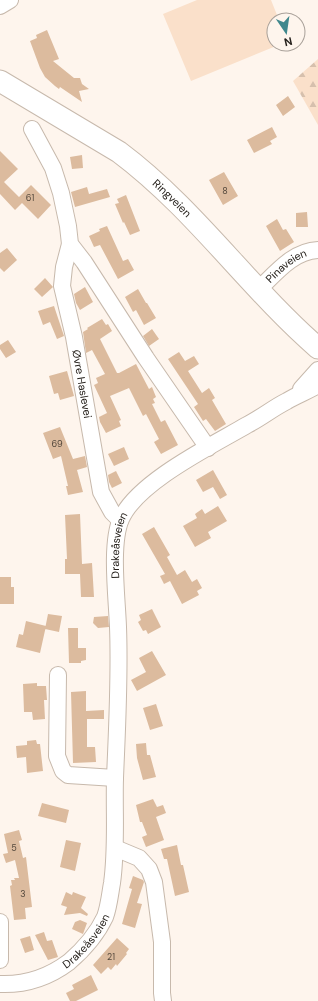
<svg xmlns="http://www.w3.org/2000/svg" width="318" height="1001" viewBox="0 0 318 1001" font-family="'DM Sans',sans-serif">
	<defs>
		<pattern id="forest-firs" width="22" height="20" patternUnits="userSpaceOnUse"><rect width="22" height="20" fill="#fae0ca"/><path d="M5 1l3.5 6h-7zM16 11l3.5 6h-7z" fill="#d6c0ad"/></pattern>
	</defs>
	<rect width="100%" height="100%" fill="#fef5ed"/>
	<path fill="url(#forest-firs)" d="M318 59V125L293 81Z"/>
	<path fill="#fae0ca" d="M197 0H271L279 20H274V44H281L191 81 163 14Z"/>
	<path fill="#dcbb9e" d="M47 30 59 59 53 61 74 78H80L82 84 89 89 79 91 82 102 60 87 59 89 55 86 45 77 40 68 30 41 37 38 36 35Z
		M288 96 295 107 283 116 276 105Z
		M272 127 277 137 270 141 272 144 254 153 247 140Z
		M0 151 18 169 4 182 19 197 31 185 51 205 38 219 22 203 15 210 0 194Z
		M82 155 83 168 72 169 70 157Z
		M224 172 238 196 223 205 209 180Z
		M87 187 89 194 107 189 110 197 75 207 71 192Z
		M126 195 140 231 130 235 124 222 123 223 115 204 119 203 117 199Z
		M307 212 308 227H296V213Z
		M277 219 283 230 286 229 294 242 280 251 266 226Z
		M107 226 123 261 128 259 134 270 118 279 100 245 94 247 89 236 100 231 99 229Z
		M7 248 17 260 4 272 0 268V253Z
		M45 278 53 287 42 297 34 289Z
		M85 287 93 302 80 310 76 303 74 294Z
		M138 289 146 303H147L156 318 144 325 136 310 133 312 125 297Z
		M54 306 64 336 57 339 50 322 43 325 38 311Z
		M102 319 106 325 108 324 112 331 100 339 117 373H119L136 364 149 389 152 387 156 397 153 399 155 403 152 404 161 422 165 420 178 445 161 454 154 442 159 439 146 414 143 416 129 388 110 396 121 420 119 421 121 426 106 433 100 422 99 417 107 413 94 385 98 383 96 378 105 374 92 350 86 353 83 332 88 329 87 328Z
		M152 329 159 339 149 346 143 336Z
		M8 340 16 352 6 358 0 349V345Z
		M179 352 185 361 194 356 199 364 188 371 202 393 209 388 215 398 212 400 226 424 215 431 206 419 203 421 194 407 198 404 168 359Z
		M67 371 74 396 60 400 58 393 54 394 49 376Z
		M60 427 73 459 85 456 87 467 77 470 83 492 68 495 66 486H68L61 456 53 459 43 433Z
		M124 447 129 459 114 466 108 454Z
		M213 470 227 495 220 499 213 487 203 492 196 480Z
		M116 471 122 483 112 488 109 482 108 475Z
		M218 506 227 521 208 532 211 538 195 547 183 526 197 518 195 514 202 509 205 514Z
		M80 514 82 564 92 563 94 597H81L80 574H65V559H67L65 515Z
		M154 527 170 555 167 557 177 575 185 570 192 582 197 579 202 588 197 591 199 595 182 604 170 581 164 584 160 576 165 574 142 534Z
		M0 577H11V587H14V604H0Z
		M152 609 161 627 148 634 146 630 143 631 138 622 141 620 139 615Z
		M48 614 62 616 59 632 45 629Z
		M108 616 109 627 98 628 93 623 94 617Z
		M26 621 46 626 40 653 16 647 19 634 23 635Z
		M68 628H78V648H86V660L81 661V663H69Z
		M152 651 166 675 137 691 131 680 146 672 139 658Z
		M37 683V686H46L47 700H44L45 719 33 720 32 712H24L23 684Z
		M86 691V711L104 710V719H87V747H95L96 762 73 763 71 692Z
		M156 704 163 726 150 730 143 708Z
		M36 740 37 744H40L43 771 27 773 26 757 17 758 16 746 27 745V741Z
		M146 743 147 755H150L156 777 143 780 137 758 136 744Z
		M153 799 157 807 163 805 166 813 156 817 164 840 146 847 142 837 147 835 142 822H140L136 805Z
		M42 803 69 810 66 823 38 816Z
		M19 830 22 840 19 841 23 858 26 857 32 907 25 908 26 919 14 920 10 886 12 885 11 880H15L14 878H19L15 860 6 863 3 854 8 853 4 834Z
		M66 840 81 843 75 871 60 867Z
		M177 845 181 865H183L189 892 175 896 167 859H164L161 849Z
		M133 876 143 880 144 882 137 903 142 904 135 928 122 924 132 889 129 888Z
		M66 892 72 895 73 892 86 897 81 908 88 914 87 916 80 913 64 915 67 907 61 905Z
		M80 920 87 923 83 934 72 929 75 922Z
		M44 932 47 941 52 940 58 957 48 960 35 935Z
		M30 936 34 950 25 953 20 939Z
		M117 938 129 949 126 953 127 954 117 966 116 964 111 970 108 967 101 974 93 965Z
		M91 975 98 990 76 1001H70L66 993 74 989 72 985Z"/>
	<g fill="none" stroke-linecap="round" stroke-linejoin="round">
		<defs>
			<g id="minor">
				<path d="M0 6 10 0"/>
				<path d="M32 129 53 168 61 193 68 226 70 244 84 262 146 358 208 448"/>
				<path id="s1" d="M70 244 64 267 62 286 74 337 101 492 112 512 120 520"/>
				<path id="s2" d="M259 289C276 273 293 251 318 250"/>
				<path d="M301 389 318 370"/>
				<path d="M58 675 57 756 63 771 68 775 115 778"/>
				<path d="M115 848 139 858 149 869 154 882 162 942V993L163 1001"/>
				<path d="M0 922V960"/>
				<path id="s3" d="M0 984C25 985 49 977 69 962 83 950 97 934 105 917 109 906 110 894 112 883 117 848 114 813 115 778 117 728 120 677 118 627 117 598 110 544 121 519 137 482 213 445 247 425 261 418 273 408 287 401 297 395 308 391 318 385"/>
			</g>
			<g id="major">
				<path id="s4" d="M0 81 119 152C194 208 248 287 318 348"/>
			</g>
		</defs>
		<use href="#minor" stroke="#c7b9ac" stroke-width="18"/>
		<use href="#major" stroke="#c7b9ac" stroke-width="23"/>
		<use href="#minor" stroke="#fff" stroke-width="16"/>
		<use href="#major" stroke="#fff" stroke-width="21"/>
	</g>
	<g text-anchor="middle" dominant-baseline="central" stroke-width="3" stroke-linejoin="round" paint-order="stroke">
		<g font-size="9" fill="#54483c">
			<text x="225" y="191">8</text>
			<text x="30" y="198">61</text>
			<text x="57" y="444">69</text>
			<text x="14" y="848">5</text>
			<text x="23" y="894">3</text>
			<text x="111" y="957">21</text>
		</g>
		<g font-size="11" fill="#26211c" stroke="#fef5ed">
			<text stroke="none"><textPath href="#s4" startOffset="209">Ringveien</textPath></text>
			<text stroke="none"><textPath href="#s2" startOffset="36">Pinaveien</textPath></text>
			<text stroke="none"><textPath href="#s1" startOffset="143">Øvre Haslevei</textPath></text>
			<text stroke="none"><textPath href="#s3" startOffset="505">Drakeåsveien</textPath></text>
			<text stroke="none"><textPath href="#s3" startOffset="101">Drakeåsveien</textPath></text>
		</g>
	</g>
	<g transform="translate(286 32) rotate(167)"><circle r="19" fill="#fef5ed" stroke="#a8a099"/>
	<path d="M0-3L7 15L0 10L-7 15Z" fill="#40888d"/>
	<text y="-6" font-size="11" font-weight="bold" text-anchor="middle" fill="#26211c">N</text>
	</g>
</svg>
